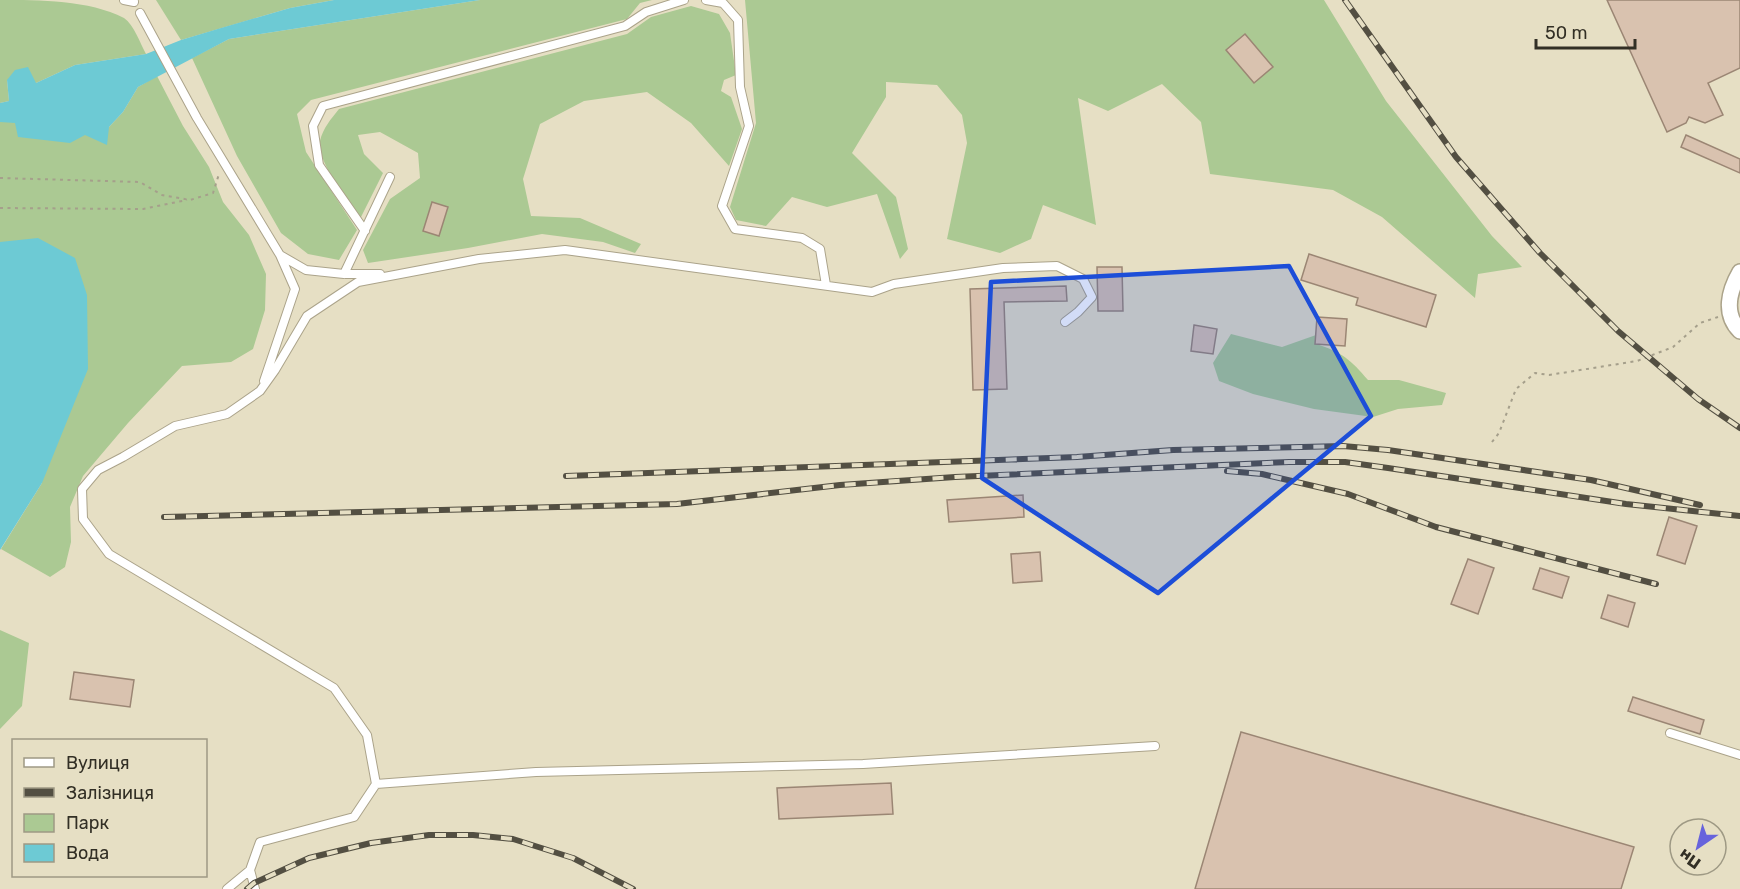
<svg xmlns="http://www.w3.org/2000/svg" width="1740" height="889" viewBox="0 0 1740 889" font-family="Rubik,sans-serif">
	<rect width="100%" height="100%" fill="#e6dfc4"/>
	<path fill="#abc993" d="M0 0C40 0 89 0 124 18 134 25 140 43 146 54L75 65 36 83 7 80 9 101 0 103Z
		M156 0H334L290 8 181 40Z
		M480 0H652L640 3 627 19 311 100 297 114 306 152 357 230 339 260 308 254 281 233 237 156 192 58 229 39Z
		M745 0H1324L1386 101 1492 236 1522 267 1478 274 1475 298 1382 217 1333 190 1210 174 1201 122 1162 84 1108 111 1078 98 1096 225 1043 205 1031 239 1000 253 947 239 967 143 962 115 937 85 886 82V97L852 153 896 197 908 249 900 259 877 194 827 207 792 197 766 226 736 220 730 207 756 123Z
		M691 6 719 14 730 33 736 75 724 80 721 91 731 97 742 129 729 166 691 123 647 92 584 101 540 124 523 179 531 216 580 218 641 244 635 253 603 242 542 234 468 248 368 263 363 250 390 199 420 178 418 153 380 132 358 135 364 154 383 173 360 219C349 203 316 160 320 141 323 128 331 119 339 109L627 34 651 17Z
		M157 76 183 126 209 167 223 202 249 235 266 274 265 310 253 349 231 362 182 366 128 423 83 476 70 507 71 542 65 567 50 577 1 549 42 483 0 242V122H15L85 135 109 127 123 112 138 87Z
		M1231 334 1282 347 1316 335V344C1342 352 1351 360 1368 380H1399L1446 393 1442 405 1398 409 1373 417 1314 409 1253 394 1219 381 1213 363Z
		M0 630 29 643 22 706 0 729Z"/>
	<path fill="#6dcad4" d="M334 0H480L229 39 138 87 123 112 109 127 107 145 85 135 70 143 18 137 15 123 0 122V103L9 101 7 80 15 70 28 67 36 83 75 65 146 54 181 40 221 28 290 8Z
		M38 238 75 258 87 295 88 369 42 483 0 550V242Z"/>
	<path fill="#d9c2af" stroke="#9b8674" stroke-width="1.5" d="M1607 0H1740V68L1708 83 1723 115 1705 123 1689 117 1686 123 1667 132Z
		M1245 34 1273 67 1254 83 1226 50Z
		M1686 135 1740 159V173L1681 147Z
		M432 202 448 207 439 236 423 231Z
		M1309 254 1436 295 1426 327 1356 305 1358 298 1301 280Z
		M1097 267H1122L1123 311H1098Z
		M1066 286 1067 301 1004 302 1007 389 973 390 970 289Z
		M1317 317 1347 319 1345 346 1315 344Z
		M1194 325 1217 329 1213 354 1191 351Z
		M1023 495 1024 517 949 522 947 500Z
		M1669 517 1697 526 1685 564 1657 555Z
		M1040 552 1042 581 1013 583 1011 554Z
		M1468 559 1494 568 1478 614 1451 604Z
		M1540 568 1569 577 1562 598 1533 589Z
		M1608 595 1635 603 1628 627 1601 618Z
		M74 672 134 680 130 707 70 699Z
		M1633 697 1704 720 1700 734 1628 711Z
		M1241 732 1634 847 1621 889H1195Z
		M891 783 893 814 779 819 777 788Z"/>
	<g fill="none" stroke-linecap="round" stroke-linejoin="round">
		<defs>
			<path id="lane" d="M124 0 134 2
				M706 0 723 3 738 20 740 87 749 126 722 206 735 229 802 238 820 249 826 285
				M140 13 197 118 280 255 306 270 344 274H380
				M365 231 319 165 313 126 323 106 625 26 646 12 684 0
				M344 274 390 177
				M264 381 295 289 280 255
				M1670 733 1740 755
				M376 784 536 772 863 764 1155 746
				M227 889 250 870
				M255 889 250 870 260 842 354 817 376 784 367 735 334 688 109 554 83 519 82 489 98 470 123 457 175 426 227 414 260 391 275 370 307 316 358 282 479 259 565 250 872 292 894 284 1003 268 1057 266 1083 279 1092 297 1078 312 1065 322"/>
			<path id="street" d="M1740 272C1729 291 1723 314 1740 331"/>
		</defs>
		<use href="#lane" stroke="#aba38a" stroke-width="10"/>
		<use href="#street" stroke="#aba38a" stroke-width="18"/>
		<path stroke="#a59f8b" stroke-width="2" stroke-dasharray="3 4.5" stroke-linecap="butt" d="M0 178 140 182 162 195 190 200 213 193 219 174
			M0 208 143 209 187 200
			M1492 442 1499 433 1516 389 1535 373 1549 375 1637 361 1673 347 1700 323 1718 317"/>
		<use href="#lane" stroke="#fff" stroke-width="8"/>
		<use href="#street" stroke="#fff" stroke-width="15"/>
		<defs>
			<path id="rail" d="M1345 0 1456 157 1540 253 1618 331 1698 399 1740 428
				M1227 471 1262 474 1348 494 1436 527 1656 584
				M566 476 1077 457 1173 450 1343 446 1388 450 1591 480 1700 505
				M164 517 677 504 840 485 955 477 1289 462H1345L1388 468 1626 504 1740 516
				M247 889 254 883 309 858 371 843 429 835H473L513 839 573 858 633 889"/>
		</defs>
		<use href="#rail" stroke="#534f42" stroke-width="6"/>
		<use href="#rail" stroke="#e6dfc4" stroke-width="4" stroke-dasharray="11" stroke-linecap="butt"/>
	</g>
	<path fill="#1d4ed8" fill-opacity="0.2" stroke="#1d4ed8" stroke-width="4.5" stroke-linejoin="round" d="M1289 266 1371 416 1158 593 982 478 991 282Z"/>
	<rect x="12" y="739" width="195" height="138" fill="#e6dfc4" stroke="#9e9984" stroke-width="1.5"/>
	<rect x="24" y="758" width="30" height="9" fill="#ffffff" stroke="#9e9984" stroke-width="1.5"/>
	<text x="66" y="769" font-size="18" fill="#322f25">Вулиця</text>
	<rect x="24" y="788" width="30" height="9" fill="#534f42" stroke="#9e9984" stroke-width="1.5"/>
	<text x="66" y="799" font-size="18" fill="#322f25">Залізниця</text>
	<rect x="24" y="814" width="30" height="18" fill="#abc993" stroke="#9e9984" stroke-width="1.5"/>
	<text x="66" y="829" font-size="18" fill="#322f25">Парк</text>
	<rect x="24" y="844" width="30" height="18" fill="#6dcad4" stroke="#9e9984" stroke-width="1.5"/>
	<text x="66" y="859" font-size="18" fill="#322f25">Вода</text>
	<g transform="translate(1698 847) rotate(215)"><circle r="28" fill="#e6dfc4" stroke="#9e9984" stroke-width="1.5"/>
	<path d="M0-4.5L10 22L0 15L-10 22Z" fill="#6763dc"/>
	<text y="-9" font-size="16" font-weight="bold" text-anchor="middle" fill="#322f25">Пн</text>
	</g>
	<path d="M1536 39v9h99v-9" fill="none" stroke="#322f25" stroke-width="3"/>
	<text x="1545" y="39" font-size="18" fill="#322f25" stroke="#e6dfc4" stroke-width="4.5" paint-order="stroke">50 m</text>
</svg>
